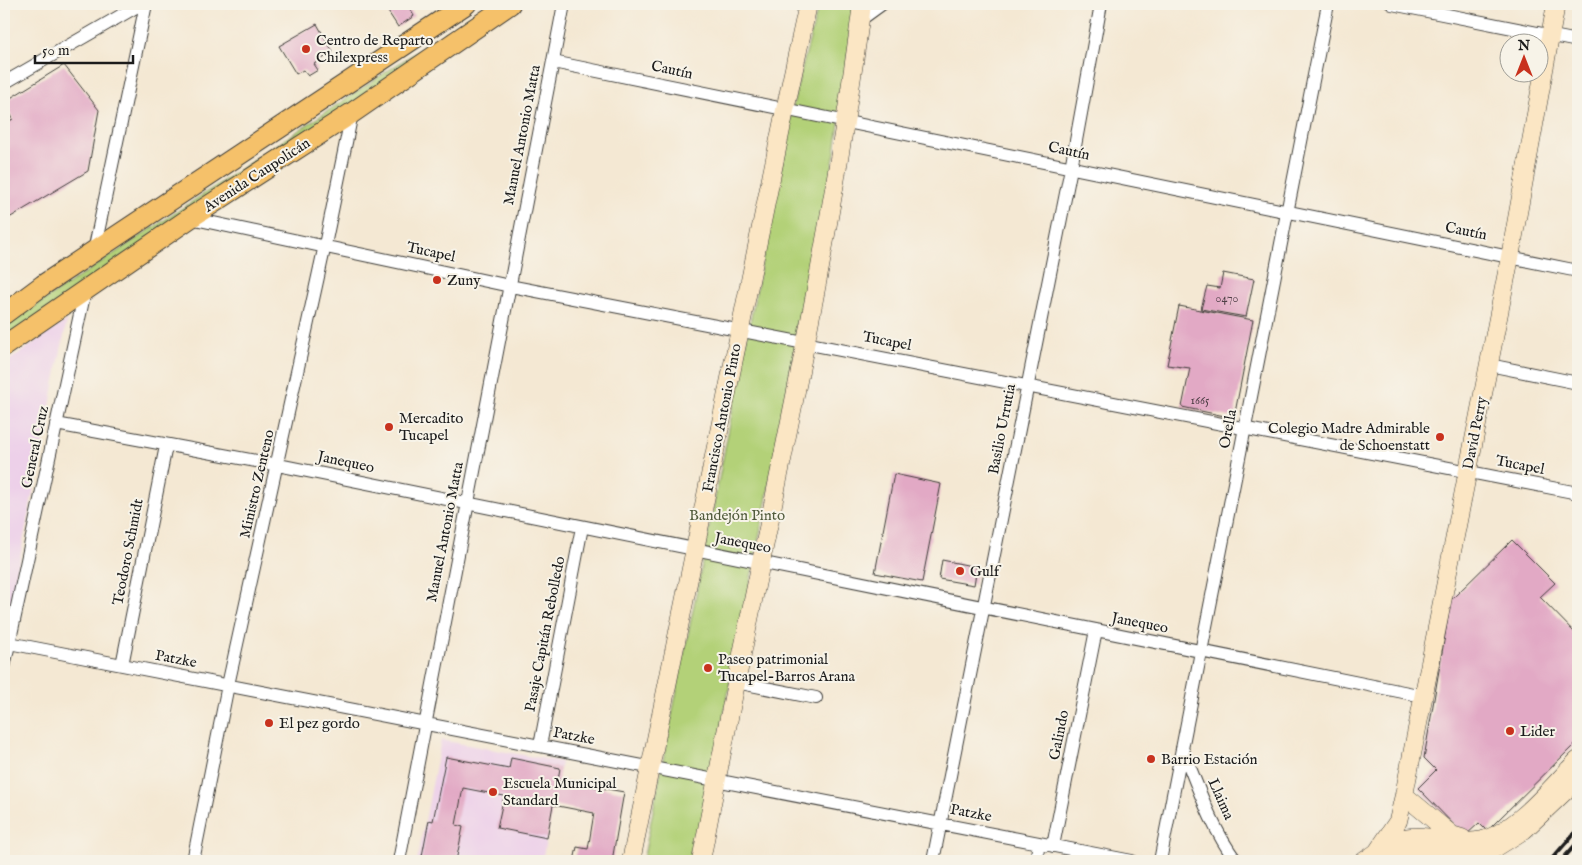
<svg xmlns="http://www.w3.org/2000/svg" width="1582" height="865" viewBox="0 0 1582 865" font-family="'IM FELL English',serif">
	<rect width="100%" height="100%" fill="#f7f3e8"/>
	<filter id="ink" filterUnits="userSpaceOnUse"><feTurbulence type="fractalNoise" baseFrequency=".02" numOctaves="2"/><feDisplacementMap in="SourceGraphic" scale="10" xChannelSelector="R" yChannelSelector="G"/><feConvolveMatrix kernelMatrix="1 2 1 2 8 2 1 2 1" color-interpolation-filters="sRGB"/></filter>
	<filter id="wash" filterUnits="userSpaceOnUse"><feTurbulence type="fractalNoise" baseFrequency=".0096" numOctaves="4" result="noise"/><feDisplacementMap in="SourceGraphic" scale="20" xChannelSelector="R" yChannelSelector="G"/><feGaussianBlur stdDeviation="1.12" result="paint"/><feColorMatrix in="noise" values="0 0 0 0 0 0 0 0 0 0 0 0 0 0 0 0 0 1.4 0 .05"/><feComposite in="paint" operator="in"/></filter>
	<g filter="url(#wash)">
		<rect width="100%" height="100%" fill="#f4e8d3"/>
		<path fill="#edd0e9" d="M67 320 4 638V364Z
			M441 740 561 762 542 861H417Z"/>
		<path fill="#b3d178" stroke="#68764a" d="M488 4H503L4 342V327Z
			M819 4H855L835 153 695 861H643L796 91Z"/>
		<g id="blocks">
			<path fill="#e2a9c5" d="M383 4H407L414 16 398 27Z
				M317 24 333 52 314 64 318 70 308 76 303 70 296 74 279 46Z
				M64 65 99 110 88 171 4 221V124L13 119 4 102Z
				M1223 273 1254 279 1246 317 1201 309 1207 286 1220 288Z
				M1179 306 1253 320 1234 418 1182 407 1190 368 1167 365Z
				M894 474 941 484 922 582 875 573Z
				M1512 540 1555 583 1540 597 1578 636V741L1487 831 1479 823 1465 836 1418 788 1436 770 1424 758 1451 600Z
				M942 560 977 567 974 585 939 579Z
				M446 757 509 769 511 758 560 768 558 780 624 792 612 861H574L577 847 588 849 594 813 553 805 547 838 497 828 504 796 463 788 456 825 463 827 456 861H421L429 820 433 821Z"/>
		</g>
	</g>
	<g filter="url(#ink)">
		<use href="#blocks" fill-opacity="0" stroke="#3c3b37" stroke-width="1"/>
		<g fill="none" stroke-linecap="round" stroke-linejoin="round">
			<defs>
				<path id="street" d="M1392 4 1578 41
					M860 20 882 4
					M553 62 1578 271
					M4 83 141 4
					M190 218 510 286 1578 493
					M94 251 146 4
					M1489 365 1578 383
					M56 424 278 465 1423 696
					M9 643 1132 861
					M122 665 166 446
					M4 667 85 291
					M736 682 816 698
					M540 746 582 527
					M1182 748C1198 787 1211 827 1236 861
					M1053 846 1096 630
					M193 861 228 685 325 245 352 113
					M399 861 564 4
					M933 861 1071 168 1101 4
					M1036 861 1039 843
					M1160 861 1328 4"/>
				<path id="secondary" d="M1404 795 1452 835 1462 838
					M1375 855 1398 821 1404 795 1510 257 1556 4
					M1378 855 1421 849 1467 854 1492 850 1524 830 1578 779
					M631 861 785 110 808 4
					M701 861C754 576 825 292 862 4
					M1364 861C1375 855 1384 845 1396 840 1424 830 1454 847 1483 840 1518 830 1553 785 1578 760"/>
				<path id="primary" d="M4 314 43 285 466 4
					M4 346 190 218 352 113 510 4"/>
			</defs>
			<use href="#street" stroke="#3c3b37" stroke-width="14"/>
			<use href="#secondary" stroke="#3c3b37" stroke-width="19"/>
			<use href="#primary" stroke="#3c3b37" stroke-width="22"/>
			<use href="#street" stroke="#fff" stroke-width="12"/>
			<use href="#secondary" stroke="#fbe6c4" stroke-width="18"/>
			<use href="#primary" stroke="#f5c16b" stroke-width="20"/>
			<path stroke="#1c1c1c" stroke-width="4" d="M1550 861 1578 829
				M1561 861 1578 842"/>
		</g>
	</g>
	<g fill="#c8321e" stroke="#f7f3e8" stroke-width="2">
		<circle cx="306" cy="49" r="5"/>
		<circle cx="437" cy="280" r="5"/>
		<circle cx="389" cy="427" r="5"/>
		<circle cx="1440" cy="437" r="5"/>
		<circle cx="960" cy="571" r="5"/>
		<circle cx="708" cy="668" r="5"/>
		<circle cx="269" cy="723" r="5"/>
		<circle cx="1510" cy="731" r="5"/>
		<circle cx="1151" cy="759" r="5"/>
		<circle cx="493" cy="792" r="5"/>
	</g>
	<g text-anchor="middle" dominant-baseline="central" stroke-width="4" stroke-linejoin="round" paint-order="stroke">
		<g font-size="12" fill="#4e3f46">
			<text x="1227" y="298">0470</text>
			<text x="1200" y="400">1665</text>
		</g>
		<g font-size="15" fill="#1c1c1c" stroke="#f7f3e8" text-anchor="start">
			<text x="316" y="40">Centro de Reparto<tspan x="316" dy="17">Chilexpress</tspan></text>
			<text x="447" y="280">Zuny</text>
			<text x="399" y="418">Mercadito<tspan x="399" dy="17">Tucapel</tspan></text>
			<text x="1430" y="428" text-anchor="end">Colegio Madre Admirable<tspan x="1430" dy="17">de Schoenstatt</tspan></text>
			<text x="970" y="571">Gulf</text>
			<text x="718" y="659">Paseo patrimonial<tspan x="718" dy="17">Tucapel-Barros Arana</tspan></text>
			<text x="279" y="723">El pez gordo</text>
			<text x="1520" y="731">Lider</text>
			<text x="1161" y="759">Barrio Estación</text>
			<text x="503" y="783">Escuela Municipal<tspan x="503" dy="17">Standard</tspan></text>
		</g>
		<g font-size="15" fill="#1c1c1c" stroke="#f7f3e8">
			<text transform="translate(672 70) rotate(12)">Cautín</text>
			<text transform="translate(522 135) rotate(-79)">Manuel Antonio Matta</text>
			<text transform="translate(1069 151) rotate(12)">Cautín</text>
			<text transform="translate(257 175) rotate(-33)">Avenida Caupolicán</text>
			<text transform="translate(1466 231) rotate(11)">Cautín</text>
			<text transform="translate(431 252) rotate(12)">Tucapel</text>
			<text transform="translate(887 341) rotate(11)">Tucapel</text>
			<text transform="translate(722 418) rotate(-79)">Francisco Antonio Pinto</text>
			<text transform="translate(1002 429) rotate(-79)">Basilio Urrutia</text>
			<text transform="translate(1228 429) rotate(-79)">Orella</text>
			<text transform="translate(1475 433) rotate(-79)">David Perry</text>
			<text transform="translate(35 447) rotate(-78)">General Cruz</text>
			<text transform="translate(346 462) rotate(12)">Janequeo</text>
			<text transform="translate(1520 465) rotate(11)">Tucapel</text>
			<text transform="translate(257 484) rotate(-77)">Ministro Zenteno</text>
			<text transform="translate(445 532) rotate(-79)">Manuel Antonio Matta</text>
			<text transform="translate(743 543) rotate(11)">Janequeo</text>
			<text transform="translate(128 552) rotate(-79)">Teodoro Schmidt</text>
			<text transform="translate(1140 623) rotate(11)">Janequeo</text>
			<text transform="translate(545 634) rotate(-79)">Pasaje Capitán Rebolledo</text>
			<text transform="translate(176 659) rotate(11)">Patzke</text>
			<text transform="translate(1059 735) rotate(-79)">Galindo</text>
			<text transform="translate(574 736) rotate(11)">Patzke</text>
			<text transform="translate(1221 799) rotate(66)">Llaima</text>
			<text transform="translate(971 813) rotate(11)">Patzke</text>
		</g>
		<g font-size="15" fill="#515b3c" stroke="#f7f3e8">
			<text x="737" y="515">Bandejón Pinto</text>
		</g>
	</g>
	<rect width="1582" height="865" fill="none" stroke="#f7f3e8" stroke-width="20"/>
	<g transform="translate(1524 58)"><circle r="24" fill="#f7f3e8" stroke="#9f9d96"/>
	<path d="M0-4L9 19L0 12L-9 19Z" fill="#c8321e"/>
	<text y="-8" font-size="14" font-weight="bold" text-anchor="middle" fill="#1c1c1c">N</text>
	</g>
	<path d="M35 55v8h98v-8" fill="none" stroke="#1c1c1c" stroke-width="2.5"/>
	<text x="42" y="55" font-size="15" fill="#1c1c1c" stroke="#f7f3e8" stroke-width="4" paint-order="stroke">50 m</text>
</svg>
